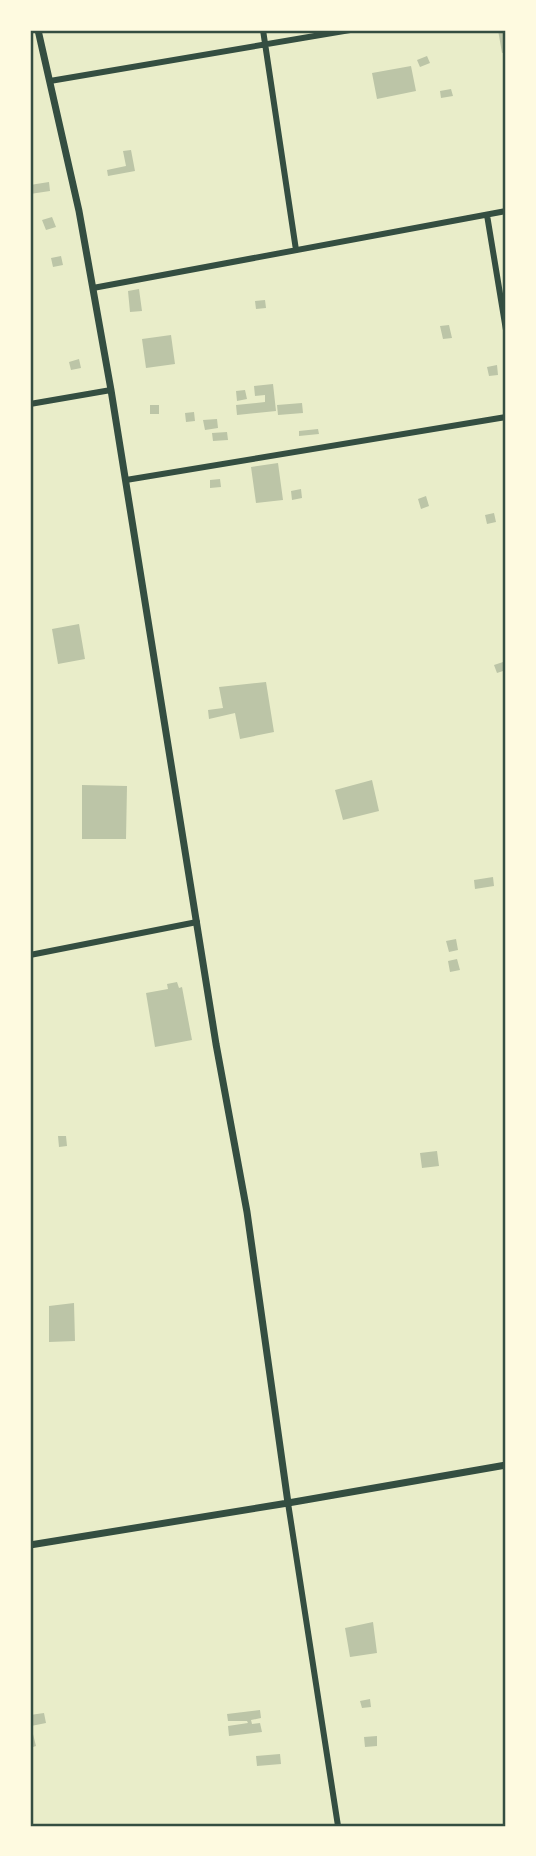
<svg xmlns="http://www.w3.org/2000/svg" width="536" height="1856" viewBox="0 0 536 1856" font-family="Lato,sans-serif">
	<rect width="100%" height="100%" fill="#e9edc9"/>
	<path fill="#bcc5a7" d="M498 30H506V52L502 53Z
		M427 56 430 63 420 67 417 60Z
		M411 66 416 91 377 99 372 73Z
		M451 89 453 96 441 98 440 91Z
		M131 150 135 171 108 176 107 170 126 166 123 151Z
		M49 182 50 191 30 194V185Z
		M52 217 56 227 46 230 42 220Z
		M61 256 63 265 53 267 51 258Z
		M139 289 142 311 130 312 128 291Z
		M265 300 266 308 256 309 255 301Z
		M449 325 452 338 443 339 440 326Z
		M171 335 175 364 146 368 142 339Z
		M79 359 81 368 71 370 69 362Z
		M497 365 498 375 489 376 487 367Z
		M273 384 276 411 237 415 236 405 265 402V395L255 396 254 386Z
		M245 390 247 399 237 401 236 391Z
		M302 403 303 413 278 415 277 405Z
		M150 405H159V414H150Z
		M194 412 195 421 186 422 185 413Z
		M217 419 218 428 205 430 203 420Z
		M318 429 319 434 299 436V431Z
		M227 432 228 440 213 441 212 433Z
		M278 463 283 500 256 503 251 467Z
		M220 479 221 487 210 488V480Z
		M301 489 302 498 292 500 291 491Z
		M426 496 429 506 421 509 418 499Z
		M494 513 496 522 487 524 485 515Z
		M79 624 85 659 58 664 52 629Z
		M503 662 506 670 497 673 494 665Z
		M266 682 274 732 240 739 235 713 209 719 208 710 223 708 219 687Z
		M372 780 379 811 343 820 335 790Z
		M82 785 127 786 126 839H82Z
		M493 877 494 886 475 889 474 880Z
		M456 939 458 950 449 952 446 941Z
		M457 959 460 970 450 972 448 961Z
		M177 982 179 988 182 987 192 1040 155 1047 146 993 168 989 167 984Z
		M58 1136H66L67 1146 59 1147Z
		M437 1151 439 1166 422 1168 420 1153Z
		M74 1303 75 1341 49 1342V1306Z
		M373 1622 377 1653 350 1657 345 1628Z
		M370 1699 371 1707 362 1708 360 1701Z
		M260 1710 261 1718 251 1720 252 1724 260 1723 262 1732 229 1736 228 1726 248 1723 247 1721H228L227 1714Z
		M44 1713 46 1723 31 1726 36 1746 30 1748V1715Z
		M377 1736V1746L365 1747 364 1737Z
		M280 1754 281 1764 257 1766 256 1756Z"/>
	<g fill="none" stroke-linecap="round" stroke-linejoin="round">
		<path stroke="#344e41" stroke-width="6" d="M263 30 296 250
			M50 81 350 30
			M487 215 506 330
			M93 288 506 211
			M30 404 111 390
			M126 480 506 417
			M30 955 197 922
			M288 1503 338 1826"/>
		<path stroke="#344e41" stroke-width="7" d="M38 30 79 211 111 390 216 1044 247 1212 288 1503
			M30 1545 288 1503 506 1465"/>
	</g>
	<rect width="536" height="1856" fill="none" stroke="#fefae0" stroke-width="63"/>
	<rect x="32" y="32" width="472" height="1793" fill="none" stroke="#344e41" stroke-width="2.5"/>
</svg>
